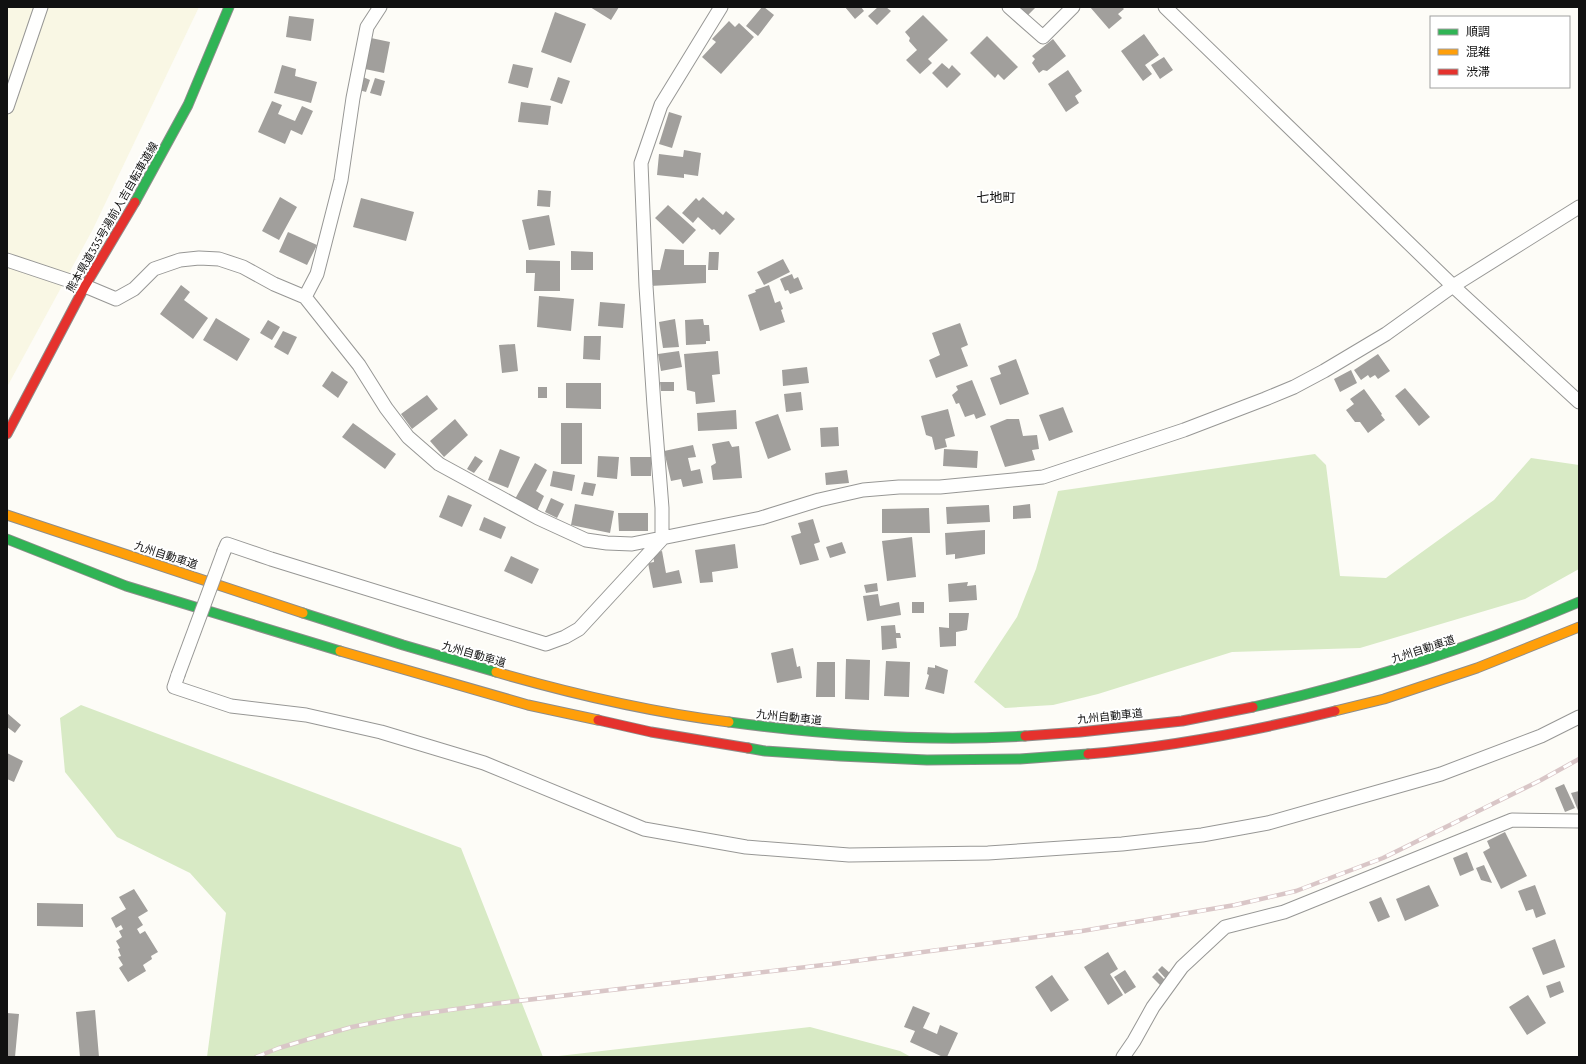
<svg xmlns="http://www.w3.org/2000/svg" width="1586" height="1064" viewBox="0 0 1586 1064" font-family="'PT Serif','Noto Sans JP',serif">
	<rect width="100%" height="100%" fill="#fdfcf7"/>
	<path fill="#f9f7e4" d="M7 7H199L93 229 7 387Z"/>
	<path fill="#d8eac5" d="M1315 454 1326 465 1340 576 1386 578 1494 500 1531 458 1579 465V569L1525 599 1360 648 1232 652 1098 694 1053 705 1005 708 974 682 1017 617 1036 569 1058 491Z
		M81 705 461 848 543 1057H207L226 913 190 873 117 837 65 772 60 718Z
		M810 1027 900 1051 911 1057H550Z"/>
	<path fill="#a19f9c" d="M590 7H619L611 20Z
		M762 7H764L774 15 758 36 746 26Z
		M845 7H861L864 11 855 19Z
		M878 7H886L891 11 877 25 868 16Z
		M1016 7H1036L1026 17Z
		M1090 7H1122L1124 9 1118 14 1122 18 1109 29Z
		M555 12 586 24 571 63 541 52Z
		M923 15 948 40 928 59 932 63 920 74 906 60 917 50 909 41 910 38 905 32Z
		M289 16 314 19 311 41 286 37Z
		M729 21 735 27 739 23 754 37 721 74 702 57 716 42 712 39Z
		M1144 34 1159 55 1145 65 1152 74 1143 81 1121 51Z
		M987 36 1018 67 1004 80 998 74 995 78 970 53Z
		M371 38 390 42 384 73 365 69Z
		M1053 39 1066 56 1047 71 1043 70 1039 73 1032 63 1035 59 1032 56Z
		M1164 57 1173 70 1160 79 1151 65Z
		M942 63 949 69 952 65 961 74 947 88 932 73Z
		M513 64 533 68 528 88 508 83Z
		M282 65 296 69 295 76 317 82 311 103 274 93Z
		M1068 70 1082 91 1075 96 1079 103 1066 112 1048 84Z
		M363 77 370 80 366 92 359 90Z
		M558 77 570 81 562 104 550 100Z
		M375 78 385 81 381 96 370 93Z
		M272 101 282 105 278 114 295 121 302 106 313 111 302 135 291 130 285 144 258 132Z
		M521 102 551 106 548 125 518 122Z
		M669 112 682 116 672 148 659 144Z
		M684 150 701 153 698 176 684 174V178L657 175 659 154 683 157Z
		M538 190 551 191 550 207 537 206Z
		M280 197 297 207 279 240 262 231Z
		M703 197 723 215 726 211 735 219 720 235 714 229 712 230 698 217 693 223 682 213 696 198 699 201Z
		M361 198 414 212 406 241 353 227Z
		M668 205 696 230 683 244 655 218Z
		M549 215 555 245 529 250 522 220Z
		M288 232 317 245 307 265 279 252Z
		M665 249 684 250V265H706V283L650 286 649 270H660Z
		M571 251 593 252V270H571Z
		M709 252H719L718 270H708Z
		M783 259 790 272 764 285 757 272Z
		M526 260 560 261V291H534L535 273H526Z
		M792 274 794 279 798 277 803 289 790 294 788 290 785 291 780 279Z
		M181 285 190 292 184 300 208 318 193 339 160 314Z
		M769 285 775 303 780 301 783 309 781 310 785 322 760 331 748 295 756 292 755 290Z
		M539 296 574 299 571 331 537 327Z
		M600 302 625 304 623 328 598 326Z
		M216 318 250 339 237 361 203 340Z
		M675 319 679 347 663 348 659 322Z
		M703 319 704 325H709L710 341H706V344L686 345 685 320Z
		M268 320 280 327 272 340 260 333Z
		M960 323 968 345 961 348 968 366 936 378 929 360 940 355 932 333Z
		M283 331 297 337 288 355 274 347Z
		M584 336H601L600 360 583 359Z
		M515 344 518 371 502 373 499 345Z
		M679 351 682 367 661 371 658 354Z
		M718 351 720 374 712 375 715 402 696 404 695 392 687 390 684 354Z
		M1378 354 1390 371 1378 379 1375 375 1370 378 1368 375 1361 380 1354 370Z
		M1016 359 1029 394 1000 405 990 378 1001 374 998 366Z
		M807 367 809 383 783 386 782 370Z
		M1351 370 1357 383 1340 392 1334 379Z
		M332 371 348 382 338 398 322 386Z
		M972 380 986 415 976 419 974 414 965 417 959 403 956 404 952 395 958 390 956 386Z
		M660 382H674V391H661Z
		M566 383H601V409L566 408Z
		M538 387H547V398H538Z
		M1405 388 1430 417 1419 426 1395 396Z
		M1364 389 1382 414 1381 415 1385 420 1368 433 1360 422H1355L1346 410 1354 404 1350 399Z
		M801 392 803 410 786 412 784 394Z
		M427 395 438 409 412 429 401 414Z
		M1063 407 1073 432 1049 441 1039 415Z
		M948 409 955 436 945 439 947 447 935 450 932 437 926 435 921 416Z
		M736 410 737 429 698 431 697 413Z
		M778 414 791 450 768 459 755 422Z
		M455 419 468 435 444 457 430 441Z
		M1007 419H1019L1023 436 1037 435 1039 449 1032 450 1035 460 1005 467 990 426Z
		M353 423 396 454 385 469 342 437Z
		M561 423H582V464H561Z
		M838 427 839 446 821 447 820 428Z
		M729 441 732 447 739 446 742 478 713 480 711 466 716 463 712 444Z
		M693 445 696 457 688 458 691 471 700 469 703 483 683 487 681 479 671 481 664 451Z
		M500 449 520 457 508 488 488 480Z
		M944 449 978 451 977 468 943 466Z
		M475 456 483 461 474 473 467 469Z
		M598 456 619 457 617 479 597 477Z
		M630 457H651V476H631Z
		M535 463 547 470 536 491 544 496 537 511 515 499Z
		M847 470 849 483 826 485 825 473Z
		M553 471 575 475 572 491 550 486Z
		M584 482 596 484 593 496 581 494Z
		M448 495 472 505 462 527 439 517Z
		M551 498 564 504 557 518 545 512Z
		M575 504 614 511 610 533 571 525Z
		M1030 504 1031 518 1013 519V506Z
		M989 505 990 522 947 524 946 507Z
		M929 508 930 533H882V509Z
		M618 513H648V531H619Z
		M484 517 506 527 501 539 479 530Z
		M813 519 820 542 814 544 819 560 800 565 791 536 801 533 798 523Z
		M985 530V554L955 559V554L946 555 945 533Z
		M912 537 916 577 887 581 882 541Z
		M842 542 846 553 830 558 826 547Z
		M735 544 738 568 712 572 713 582 700 583 695 550Z
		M662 551 666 573 679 570 682 583 653 588 648 563 654 562 653 553Z
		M511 556 539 569 532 584 504 571Z
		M968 582 967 586 976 585 977 600 949 602 948 584Z
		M877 583 878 591 866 593 864 585Z
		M878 594 880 606 899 602 901 615 867 621 863 596Z
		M912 602H924V613H912Z
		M949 613H969L967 630 956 632V646L940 647 939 627 949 628Z
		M895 625 896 633H900L901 638H896L897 648 882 650 881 626Z
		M793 648 797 667 800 666 802 678 777 683 771 653Z
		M846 659 870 660 869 700 845 699Z
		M886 661 910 662 909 697 884 696Z
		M817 662H835V697H816Z
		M935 665 948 670 944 694 925 689 929 675 927 674 928 667 935 668Z
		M7 713 21 725 15 733 7 727Z
		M7 753 23 761 14 782 7 779Z
		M1564 784 1575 808 1565 812 1555 788Z
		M1579 791V813L1571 793Z
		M1505 832 1527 876 1501 889 1483 852 1490 848 1487 841Z
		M1467 852 1474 870 1460 876 1453 858Z
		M1484 865 1492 883 1481 880 1476 868Z
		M1429 885 1439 906 1405 921 1396 899Z
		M1535 885 1546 914 1536 918 1533 909 1526 911 1518 891Z
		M134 889 148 911 138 917 143 925 137 929 140 934 145 931 158 952 151 956 152 959 143 965 146 971 128 982 119 968 123 965 118 957 121 956 118 949 120 948 116 941 122 937 119 931 123 929 121 925 116 928 111 918 126 909 119 897Z
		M1381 897 1390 917 1378 922 1369 902Z
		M37 903 83 904V927L37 926Z
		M1555 939 1565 967 1543 975 1532 948Z
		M1108 952 1118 969 1110 974 1123 995 1108 1005 1084 967Z
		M1162 966 1171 974 1166 979 1158 970Z
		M1125 970 1136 987 1125 994 1114 977Z
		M1157 972 1165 980 1160 985 1152 977Z
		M1052 975 1069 1000 1051 1012 1035 987Z
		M1560 981 1564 992 1550 998 1546 986Z
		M1528 995 1546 1023 1527 1035 1509 1007Z
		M913 1006 930 1013 923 1028 937 1034 940 1025 958 1033 947 1057H943L910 1042 915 1031 904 1027Z
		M95 1010 99 1057H80L76 1012Z
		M7 1013 19 1014 15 1057H7Z"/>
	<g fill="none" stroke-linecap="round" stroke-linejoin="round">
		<defs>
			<path id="street" d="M1009 7 1043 37 1073 7
				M1165 7 1453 286 1579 402
				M7 107 41 7
				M7 260 85 286 116 299 134 289 154 269 180 260 199 258 219 259 243 267 274 284 305 297 359 365 386 408 408 437 439 464 538 518 586 540 607 543 632 544 761 518 819 500 863 490 899 487H940L1043 477 1184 430 1265 399 1294 387 1324 371 1386 334 1453 286 1579 207
				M305 297 317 274 341 180 353 98 367 27 380 7
				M224 551 227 544 271 559 546 644 565 637 579 629 662 539V508L654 406 646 286 641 163 661 105 721 7
				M178 675 174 687 231 706 306 715 381 732 484 763 644 829 746 847 849 855 988 853 1122 844 1202 835 1268 823 1441 774 1541 736 1579 717
				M1123 1057 1134 1041 1153 1007 1182 967 1225 927 1284 912 1512 820 1579 821"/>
			<path id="fast" d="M135 202 188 105 229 7
				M7 539 126 586 340 651
				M303 613 403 645 496 672
				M1253 707C1365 682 1473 647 1579 602
				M729 722C826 735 926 742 1025 736
				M748 748 765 751 840 756 927 760 1020 759 1088 754"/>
			<path id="slow" d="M7 515 303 613
				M340 651 528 705 598 720
				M496 672C572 694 650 712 729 722
				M1335 711 1384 699 1477 668 1579 627"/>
			<path id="jam" d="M7 434 85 286 135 202
				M598 720 651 732 748 748
				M1025 736 1080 732 1182 721 1253 707
				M1088 754C1171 747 1254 731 1335 711"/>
		</defs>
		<use href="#street" stroke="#979795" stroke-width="15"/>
		<use href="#fast" stroke="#8e8d8b" stroke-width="11"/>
		<use href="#slow" stroke="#8e8d8b" stroke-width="11"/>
		<use href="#jam" stroke="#8e8d8b" stroke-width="11"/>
		<use href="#street" stroke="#fffffe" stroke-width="13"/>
		<use href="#fast" stroke="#30b455" stroke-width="9"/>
		<use href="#slow" stroke="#ff9f0a" stroke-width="9"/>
		<use href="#jam" stroke="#e5322d" stroke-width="9"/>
		<defs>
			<path id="rail" d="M256 1057 279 1048 309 1039 352 1027 406 1016 492 1004 832 964 1082 931 1235 905 1296 891 1383 858 1541 780 1579 759"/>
		</defs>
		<use href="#rail" stroke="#d9c6c7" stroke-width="4.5"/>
		<use href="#rail" stroke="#fff" stroke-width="3" stroke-dasharray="9" stroke-linecap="butt"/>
		<defs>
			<path id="street-bridge" d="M178 675 224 551"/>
		</defs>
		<use href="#street-bridge" stroke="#979795" stroke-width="15" stroke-linecap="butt"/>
		<use href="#street-bridge" stroke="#fffffe" stroke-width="13"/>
	</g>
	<g text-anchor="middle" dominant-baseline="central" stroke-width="4" stroke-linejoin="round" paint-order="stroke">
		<g font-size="11" fill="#111" stroke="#fff">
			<text transform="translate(112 217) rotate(-60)">熊本県道335号湯前人吉自転車道線</text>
			<text transform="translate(166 555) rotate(18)">九州自動車道</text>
			<text transform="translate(1423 649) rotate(-18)">九州自動車道</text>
			<text transform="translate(474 654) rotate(16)">九州自動車道</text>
			<text transform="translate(1110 716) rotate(-6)">九州自動車道</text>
			<text transform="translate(789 717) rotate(6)">九州自動車道</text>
		</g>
		<g font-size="13" fill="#111" stroke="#fff">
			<text x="996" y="197">七地町</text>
		</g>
	</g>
	<rect width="1586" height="1064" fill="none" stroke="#111111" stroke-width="16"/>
	<rect x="1430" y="16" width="140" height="72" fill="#ffffff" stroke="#a0a0a0"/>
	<rect x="1438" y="29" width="20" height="6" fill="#30b455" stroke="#a0a0a0"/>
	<text x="1466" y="36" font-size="12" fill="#111111">順調</text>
	<rect x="1438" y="49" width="20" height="6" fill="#ff9f0a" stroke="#a0a0a0"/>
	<text x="1466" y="56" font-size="12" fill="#111111">混雑</text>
	<rect x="1438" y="69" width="20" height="6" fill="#e5322d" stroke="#a0a0a0"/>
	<text x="1466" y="76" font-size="12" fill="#111111">渋滞</text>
</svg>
